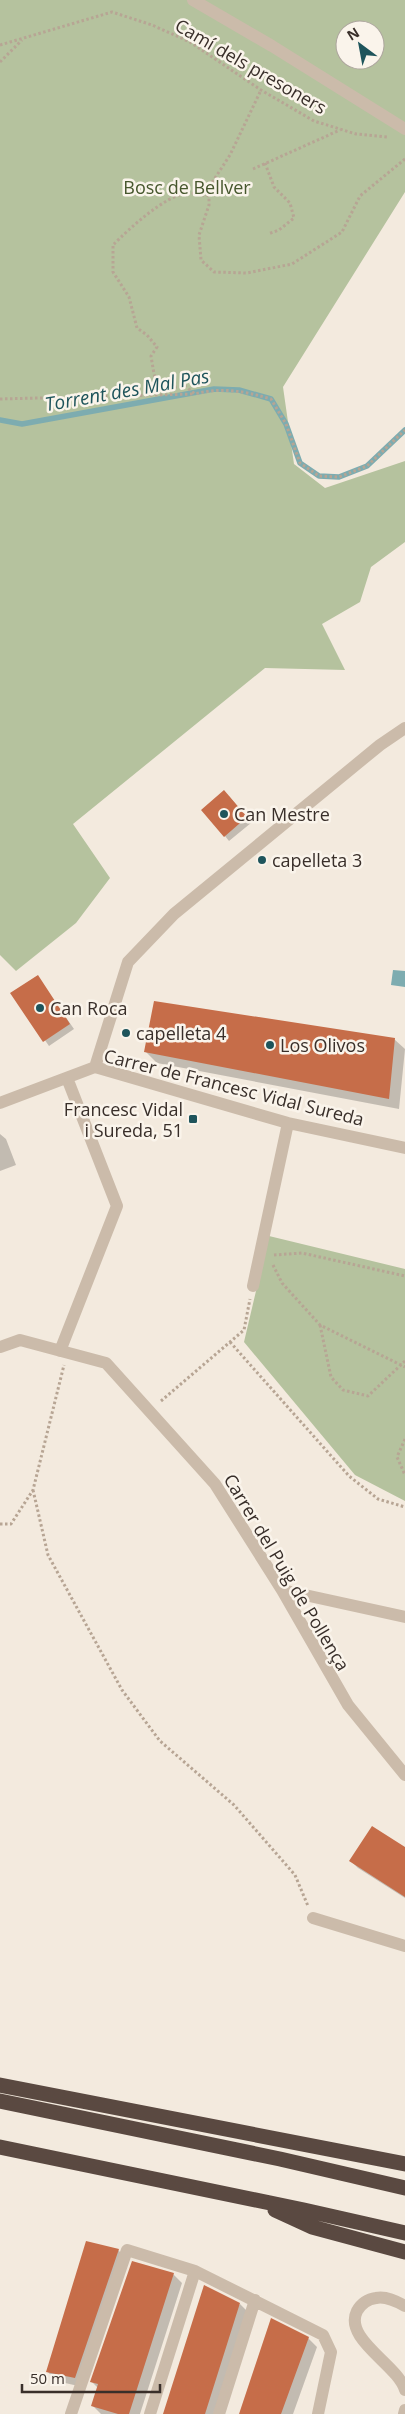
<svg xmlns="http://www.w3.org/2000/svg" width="405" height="2414" viewBox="0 0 405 2414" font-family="'Open Sans',sans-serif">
	<rect width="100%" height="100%" fill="#f3eade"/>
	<path fill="#b5c29e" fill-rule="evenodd" d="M0 0H405V192L283 387 294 464 325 488 405 461V542L371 567 360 602 322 624 345 670 265 668 73 824 110 878 76 923 16 971 0 955ZM345 30H375V60H345Z
		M269 1236 405 1269V1501L355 1475 244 1342Z"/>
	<path fill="#7dacb0" d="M393 970 405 971V987L391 985Z"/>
	<path fill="#0003" d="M229 796 251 823 229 841 225 836Z
		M37 976 74 1029 49 1046 12 993Z
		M394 1039 405 1049 399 1109 157 1063 146 1052Z
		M0 1134 6 1139 16 1165 0 1171Z
		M405 1848V1898L358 1868 351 1861Z
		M118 2250 127 2259 83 2387 56 2381 48 2372Z
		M173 2274 182 2283 140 2414H101L93 2406 98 2388 92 2382Z
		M240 2304 249 2313 216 2414H164Z
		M308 2338 317 2347 293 2414H241Z"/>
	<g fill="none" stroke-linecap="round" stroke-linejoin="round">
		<path stroke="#7dacb0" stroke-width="5.5" d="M0 420 22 424 214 389 239 390 271 399 286 424 300 463 319 476 339 477 367 466 405 430"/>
	</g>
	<path fill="#c66d49" d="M224 790 247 817 224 837 201 810Z
		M38 975 70 1024 43 1042 10 993Z
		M154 1001 395 1038 389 1099 144 1052Z
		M372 1826 405 1847V1897L349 1861Z
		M86 2241 119 2249 75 2378 46 2372Z
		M132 2261 174 2273 129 2414H118L91 2406 98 2384 90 2382Z
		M204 2285 240 2303 205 2414H163Z
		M271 2318 309 2337 281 2414H239Z"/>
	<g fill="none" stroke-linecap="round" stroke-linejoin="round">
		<path stroke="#b7a594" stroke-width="3" stroke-dasharray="2.5 2.5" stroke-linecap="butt" d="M0 45 112 12 152 25 190 42 261 90 314 121 356 134 387 137
			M0 62 22 40
			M405 159 360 196 342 232 292 264 247 273 214 272 201 260 199 235 209 205V196C202 195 195 193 189 193 166 194 129 229 113 245V272L129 297 137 328 147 335 157 347 151 356 154 374 160 389 185 386 195 394C222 387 244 391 271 399L286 424 300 463 319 476 339 477 367 466 405 430
			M265 163 274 187 290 203 294 218 279 230 268 234
			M253 169 340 130
			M204 195 230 155 261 90
			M0 399 194 394
			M274 1255 302 1253 405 1276
			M273 1265 282 1283 320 1325 405 1367
			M320 1325 331 1377 343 1390 368 1396 405 1361
			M230 1342 349 1476 378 1499 405 1507
			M161 1401 244 1330 250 1299
			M405 1439 397 1457 405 1475
			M33 1490 48 1555 122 1690 160 1741 234 1805 295 1875 308 1906
			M0 1524H11L33 1490 64 1365"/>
		<path stroke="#cbbbaa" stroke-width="12" d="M193 0 272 46 405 129
			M95 1067 128 962 174 914 380 745 405 728
			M0 1103 95 1067 288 1123 405 1148
			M253 1286 288 1123
			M0 1347 20 1340 106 1363 215 1484 282 1590 348 1705 405 1775
			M60 1351 117 1206 67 1078
			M282 1590 405 1617
			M313 1918 405 1946
			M405 2306C396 2301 386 2296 376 2298 368 2299 361 2304 357 2311 343 2339 398 2365 405 2390
			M71 2414 127 2250 195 2271 323 2335 331 2352 318 2414
			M150 2414 195 2271
			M219 2414 255 2300
			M404 2414 405 2410"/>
		<path stroke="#5a4941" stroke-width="15" d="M0 2085 405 2164
			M0 2101 280 2159 405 2188
			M0 2147 304 2210 405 2233
			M275 2210 312 2227 405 2252"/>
	</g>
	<g fill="#1e545b" stroke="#faf4eb" stroke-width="2">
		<circle cx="224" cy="814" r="5"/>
		<circle cx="262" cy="860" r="5"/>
		<circle cx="40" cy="1008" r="5"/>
		<circle cx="126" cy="1033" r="5"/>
		<circle cx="270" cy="1045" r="5"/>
		<rect x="188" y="1114" width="10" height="10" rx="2.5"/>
	</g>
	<g text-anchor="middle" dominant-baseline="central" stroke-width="5" stroke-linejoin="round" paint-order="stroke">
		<g font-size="18" fill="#392f2a" stroke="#faf4eb">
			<text transform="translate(251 66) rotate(30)">Camí dels presoners</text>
			<text transform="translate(234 1087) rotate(14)">Carrer de Francesc Vidal Sureda</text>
			<text transform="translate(287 1572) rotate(59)">Carrer del Puig de Pollença</text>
		</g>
		<g font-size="18" fill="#46572d" stroke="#faf4eb">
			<text x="187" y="187">Bosc de Bellver</text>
		</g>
		<g font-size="18" fill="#392f2a" stroke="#faf4eb" text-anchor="start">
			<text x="234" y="814">Can Mestre</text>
			<text x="272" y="860">capelleta 3</text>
			<text x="50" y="1008">Can Roca</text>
			<text x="136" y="1033">capelleta 4</text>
			<text x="280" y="1045">Los Olivos</text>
			<text x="183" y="1109" text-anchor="end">Francesc Vidal<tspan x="183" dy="21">i Sureda, 51</tspan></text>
		</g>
		<g font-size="19" font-style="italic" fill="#1e545b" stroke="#faf4eb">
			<text transform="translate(127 390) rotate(-10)">Torrent des Mal Pas</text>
		</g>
	</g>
	<g transform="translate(360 45) rotate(328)"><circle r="24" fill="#faf4eb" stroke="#ada59e"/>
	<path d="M0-4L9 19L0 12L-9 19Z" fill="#1e545b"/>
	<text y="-8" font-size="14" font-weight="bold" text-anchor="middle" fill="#392f2a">N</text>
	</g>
	<path d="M22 2384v8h138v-8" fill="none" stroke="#392f2a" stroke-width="2.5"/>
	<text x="30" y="2384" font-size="15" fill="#392f2a" stroke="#faf4eb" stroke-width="4" paint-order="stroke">50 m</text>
</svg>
